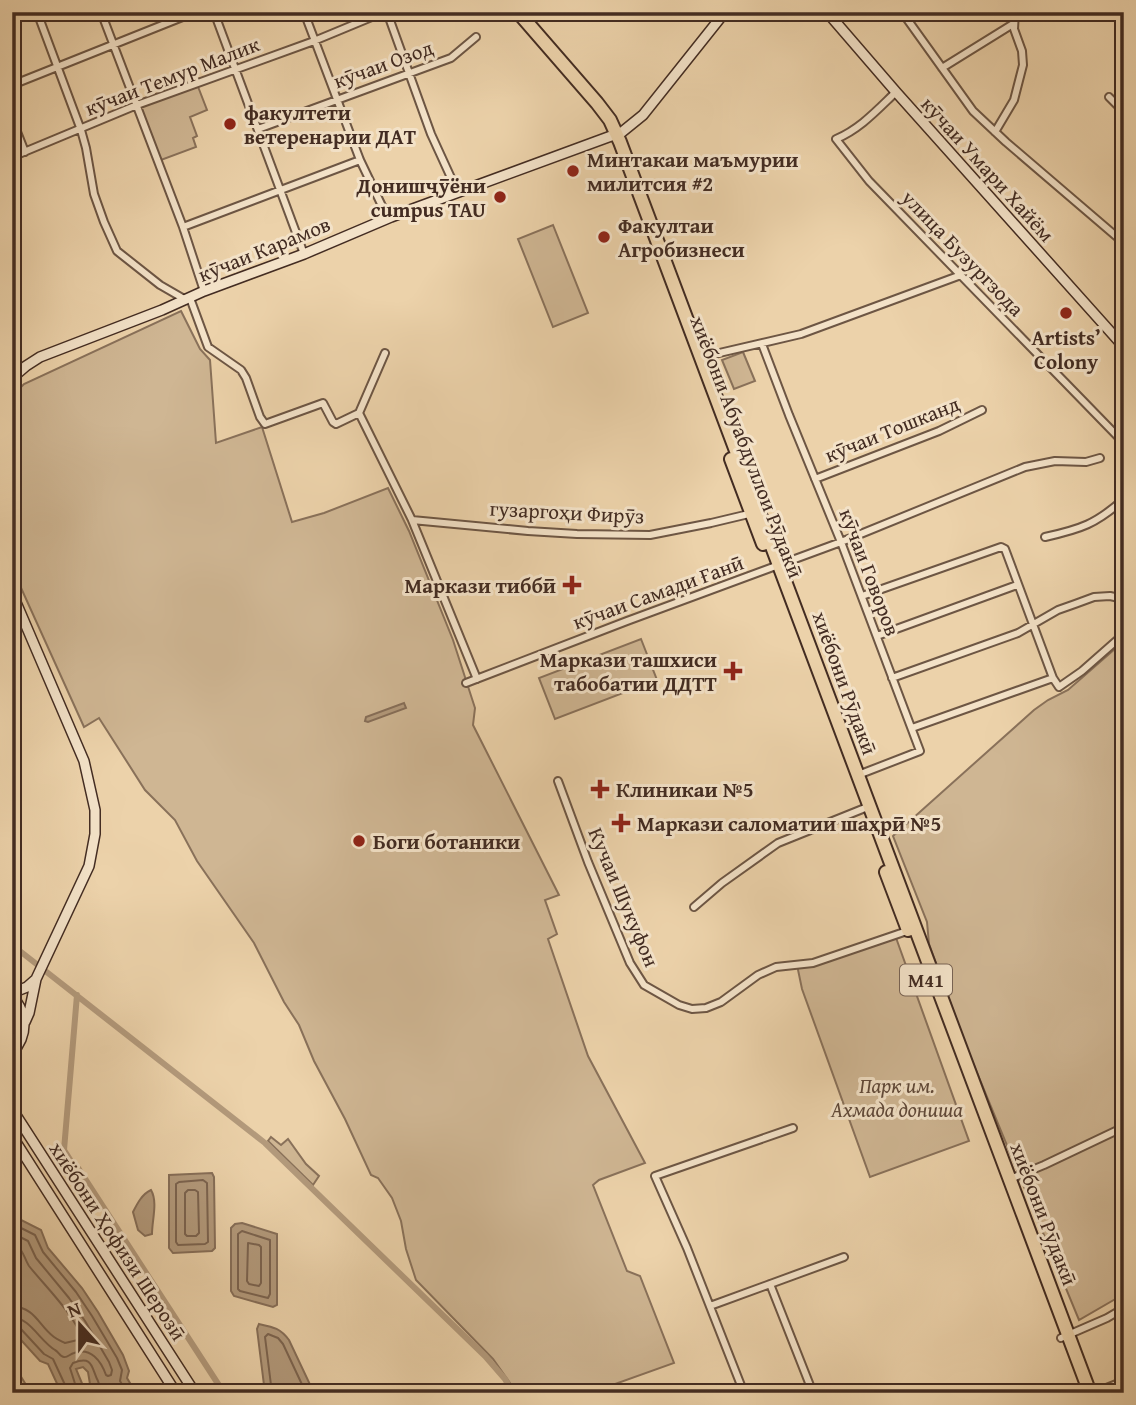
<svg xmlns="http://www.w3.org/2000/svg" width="1136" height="1405" viewBox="0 0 1136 1405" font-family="'Gentium Book Plus',serif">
	<rect width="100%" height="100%" fill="#ecd2aa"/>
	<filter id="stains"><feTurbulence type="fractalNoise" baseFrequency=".00286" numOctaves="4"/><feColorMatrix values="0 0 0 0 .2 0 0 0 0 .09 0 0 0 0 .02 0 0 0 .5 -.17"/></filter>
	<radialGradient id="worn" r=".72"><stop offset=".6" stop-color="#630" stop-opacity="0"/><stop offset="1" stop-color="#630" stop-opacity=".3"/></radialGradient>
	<path fill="#cfb693" stroke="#89715a" stroke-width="2" d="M197 84 207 110 190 117 197 136 193 138 196 147 161 160 140 106Z
		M553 225 588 313 553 327 518 239Z
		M181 311 200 349 210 360 216 443 262 427 292 522 324 513 388 488 409 531 453 640 475 708 473 725 559 895 545 900 557 934 548 939 588 1056 645 1163 599 1180 593 1185 627 1271 640 1276 674 1363 590 1393H517L493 1359 416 1280 406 1249 401 1221 392 1198 378 1178 371 1175 345 1119 314 1061 299 1025 284 1002 254 943 197 861 175 820 145 790 99 718 84 727 12 568V396L24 384Z
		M743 352 755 381 734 389 722 360Z
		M641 639 657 680 555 719 539 678Z
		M1124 641V1294L1079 1320 968 1051 929 944 927 922 893 836 1034 710 1048 700 1068 690Z
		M895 935 969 1141 870 1177 802 989 797 965Z
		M271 1137 281 1145 288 1139 306 1164 319 1176 313 1185 268 1141Z
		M12 1362 31 1393H12Z"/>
	<path fill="#b39a7c" stroke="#866e58" stroke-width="2" d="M404 703 406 708 368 722 365 721 366 717Z
		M212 1173 214 1177 215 1248 212 1251 173 1253 169 1248V1175Z
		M151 1190C158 1202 152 1220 152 1234L145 1236 138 1230 133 1212C137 1204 142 1194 151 1190Z
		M12 1210 21 1220 41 1230 48 1248 82 1288 98 1312 123 1355 129 1371 127 1378 136 1393H97L90 1384 88 1372 83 1367 76 1369 86 1393H60V1390L48 1364 40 1361 12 1330Z
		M242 1223 277 1234V1305L273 1307 234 1296 231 1291V1228L235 1224Z
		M259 1324C273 1327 280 1328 289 1340L314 1393H265L257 1329Z"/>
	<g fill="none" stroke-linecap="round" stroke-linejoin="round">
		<path stroke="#7b634f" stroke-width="2" d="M203 1180 207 1183 208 1242 205 1244 178 1245 176 1242V1184L179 1182Z
			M188 1190H195L198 1192 199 1233 196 1236H187L185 1234V1193Z
			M12 1220 17 1226 35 1235 43 1252 76 1292 92 1316 117 1358 122 1370 120 1381 127 1393
			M242 1231 270 1240V1294L268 1298 240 1291 238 1289V1234Z
			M12 1233 28 1241 36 1258 69 1298 85 1321 109 1362 112 1370 111 1375 108 1376 106 1375C101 1361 91 1347 74 1353 70 1354 67 1358 64 1357 60 1357 59 1352 55 1350 40 1341 30 1318 12 1317
			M248 1243 259 1245 261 1247V1283L259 1286 249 1284 247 1281Z
			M12 1244C14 1245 16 1245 18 1247 23 1250 25 1260 29 1266 44 1285 76 1316 82 1339L65 1343C61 1341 58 1340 54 1337 38 1325 36 1308 12 1306
			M12 1326 20 1328 44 1354 53 1359 66 1387 67 1393
			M78 1393 70 1368 73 1363C94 1355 91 1368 98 1381 99 1385 102 1389 102 1393
			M272 1393 265 1337 268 1334 278 1338 283 1344 306 1393"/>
		<path stroke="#b39a7c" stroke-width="6" d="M12 943 16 948 265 1143 485 1356 505 1379 513 1393
			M77 995 64 1150 71 1161 78 1168 224 1393"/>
		<defs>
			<path id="street" d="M37 12 81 130 86 148 94 194 104 222 117 251 160 285 186 300
				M101 12 183 227 204 291
				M214 12 304 254
				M304 12 360 160 382 206 391 217
				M387 12 431 134 458 193
				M902 12 973 111 1006 142 1124 243
				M942 68 1013 24
				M12 85 195 12
				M896 92C877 110 860 129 836 139L869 181 1124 443
				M1109 97 1124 112
				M12 119 25 152
				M258 129 451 58 476 37
				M995 132 1014 100 1023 65 1022 51 1014 29 1015 12
				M12 157 137 105 314 41 384 12
				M183 227 360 160
				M190 298 208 347 241 370 246 378 260 417 265 424 323 403 333 422 336 424 359 413
				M762 344 789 415 841 542 920 751 858 775
				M385 353 359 413 412 520 477 679
				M702 357 801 334 961 275
				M815 479 939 431 982 410
				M412 520 528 531 577 534 650 535 711 523 753 513
				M1045 537C1081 529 1096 524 1124 499
				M862 596 1001 547 1005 549 1053 678 1059 687 1082 671 1124 634
				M877 636 1017 585
				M892 678 1018 633 1058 610 1075 604 1094 597 1110 596 1124 599
				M466 683 627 621 841 542 1025 467 1055 461 1086 462 1100 458
				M912 728 1053 678
				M558 781 588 862 630 963 644 985 679 1005 692 1009 706 1008 721 1002 758 975 776 967 813 963 907 931
				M694 907 722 883 778 843 870 806
				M1010 1179 1044 1165 1124 1127
				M770 1284 813 1393
				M710 1306 844 1257
				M1061 1338 1107 1318 1124 1308
				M744 1393 687 1248 655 1176 793 1128
				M1094 1393 1124 1381"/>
			<path id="secondary" d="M827 12 896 92 1124 347
				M12 378 26 366 40 357 162 310 204 291 304 254 391 217 622 132 643 115 725 12
				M12 593 84 761 95 810V834L89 866 36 979 29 1013 25 1022
				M12 993 27 987 35 980
				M12 996C28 1013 28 1036 12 1053
				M12 1109 195 1393
				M12 1136 176 1393"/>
			<path id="highway" d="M518 12 597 103 610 120 620 142 1090 1393
				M731 459 763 544
				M886 872 908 930"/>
		</defs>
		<use href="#street" stroke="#6d5644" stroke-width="10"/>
		<use href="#secondary" stroke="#432c22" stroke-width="12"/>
		<use href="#highway" stroke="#432c22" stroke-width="16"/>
		<use href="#street" stroke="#f3e2c8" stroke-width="6"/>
		<use href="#secondary" stroke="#f3e2c8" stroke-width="9"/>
		<use href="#highway" stroke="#ecd2aa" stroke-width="12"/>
	</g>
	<g fill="#8f2418" stroke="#f3e2c8" stroke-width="2.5">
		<circle cx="230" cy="124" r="7"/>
		<circle cx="573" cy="171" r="7"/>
		<circle cx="500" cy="197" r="7"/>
		<circle cx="604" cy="237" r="7"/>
		<circle cx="1066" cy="313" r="7"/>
		<path d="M568.5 574.5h7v7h7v7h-7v7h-7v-7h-7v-7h7z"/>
		<path d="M729.5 660.5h7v7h7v7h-7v7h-7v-7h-7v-7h7z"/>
		<path d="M596.5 778.5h7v7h7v7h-7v7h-7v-7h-7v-7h7z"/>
		<path d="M617.5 812.5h7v7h7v7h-7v7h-7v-7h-7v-7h7z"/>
		<circle cx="359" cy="841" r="7"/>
	</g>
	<g text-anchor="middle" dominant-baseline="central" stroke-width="6" stroke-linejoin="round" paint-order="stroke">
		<rect fill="#f3e2c8" stroke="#786354" stroke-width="2" x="900" y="964.5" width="52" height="31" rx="5"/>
		<g font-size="19" font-weight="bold" fill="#432c22">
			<text x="926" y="980">M41</text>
		</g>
		<g font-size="21" fill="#432c22" stroke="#f3e2c8">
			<text transform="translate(383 64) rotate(-20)">кӯчаи Озод</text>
			<text transform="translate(172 76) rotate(-21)">кӯчаи Темур Малик</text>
			<text transform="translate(988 169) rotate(48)">кӯчаи Умари Хайём</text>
			<text transform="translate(264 249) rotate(-22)">кӯчаи Карамов</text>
			<text transform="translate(963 253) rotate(46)">улица Бузургзода</text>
			<text transform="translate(892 429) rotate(-22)">кӯчаи Тошканд</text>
			<text transform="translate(747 447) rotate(69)">хиёбони Абуабдуллои Рӯдакӣ</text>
			<text transform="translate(567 512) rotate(3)">гузаргоҳи Фирӯз</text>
			<text transform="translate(870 572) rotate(69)">кӯчаи Говоров</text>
			<text transform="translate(658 592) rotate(-20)">кӯчаи Самади Ғанӣ</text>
			<text transform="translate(845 683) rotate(70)">хиёбони Рӯдакӣ</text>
			<text transform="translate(624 897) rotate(67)">Кучаи Шукуфон</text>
			<text transform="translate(1044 1214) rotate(69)">хиёбони Рӯдакӣ</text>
			<text transform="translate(118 1241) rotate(57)">хиёбони Ҳофизи Шерозӣ</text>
		</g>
		<g font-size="21" font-weight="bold" fill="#432c22" stroke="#f3e2c8" text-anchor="start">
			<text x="244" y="112">факултети<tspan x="244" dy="24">ветеренарии ДАТ</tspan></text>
			<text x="587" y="159">Минтакаи маъмурии<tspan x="587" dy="24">милитсия #2</tspan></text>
			<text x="486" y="185" text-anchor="end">Донишҷӯёни<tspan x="486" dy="24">cumpus TAU</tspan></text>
			<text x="618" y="225">Факултаи<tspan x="618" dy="24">Агробизнеси</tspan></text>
			<text x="1066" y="337" text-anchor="middle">Artists’<tspan x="1066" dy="24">Colony</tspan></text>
			<text x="556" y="585" text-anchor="end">Маркази тиббӣ</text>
			<text x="717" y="659" text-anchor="end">Маркази ташхиси<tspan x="717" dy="24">табобатии ДДТТ</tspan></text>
			<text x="616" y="789">Клиникаи №5</text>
			<text x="637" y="823">Маркази саломатии шаҳрӣ №5</text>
			<text x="373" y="841">Боги ботаники</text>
		</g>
		<g font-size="21" font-style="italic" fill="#5f4839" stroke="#f3e2c8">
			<text x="897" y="1085">Парк им.<tspan x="897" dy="24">Ахмада дониша</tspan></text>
		</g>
	</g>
	<rect width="1136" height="1405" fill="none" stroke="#ecd2aa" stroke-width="42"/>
	<rect x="14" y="14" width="1108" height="1377" fill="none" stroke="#432c22" stroke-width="3.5"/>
	<rect x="21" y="21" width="1094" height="1363" fill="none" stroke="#432c22" stroke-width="2"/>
	<g transform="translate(80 1325) rotate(339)" stroke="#f3e2c8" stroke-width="5" paint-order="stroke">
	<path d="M0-5L12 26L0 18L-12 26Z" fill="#432c22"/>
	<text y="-10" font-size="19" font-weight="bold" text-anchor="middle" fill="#432c22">N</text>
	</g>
	<rect width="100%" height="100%" filter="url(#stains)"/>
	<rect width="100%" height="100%" fill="url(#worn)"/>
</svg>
